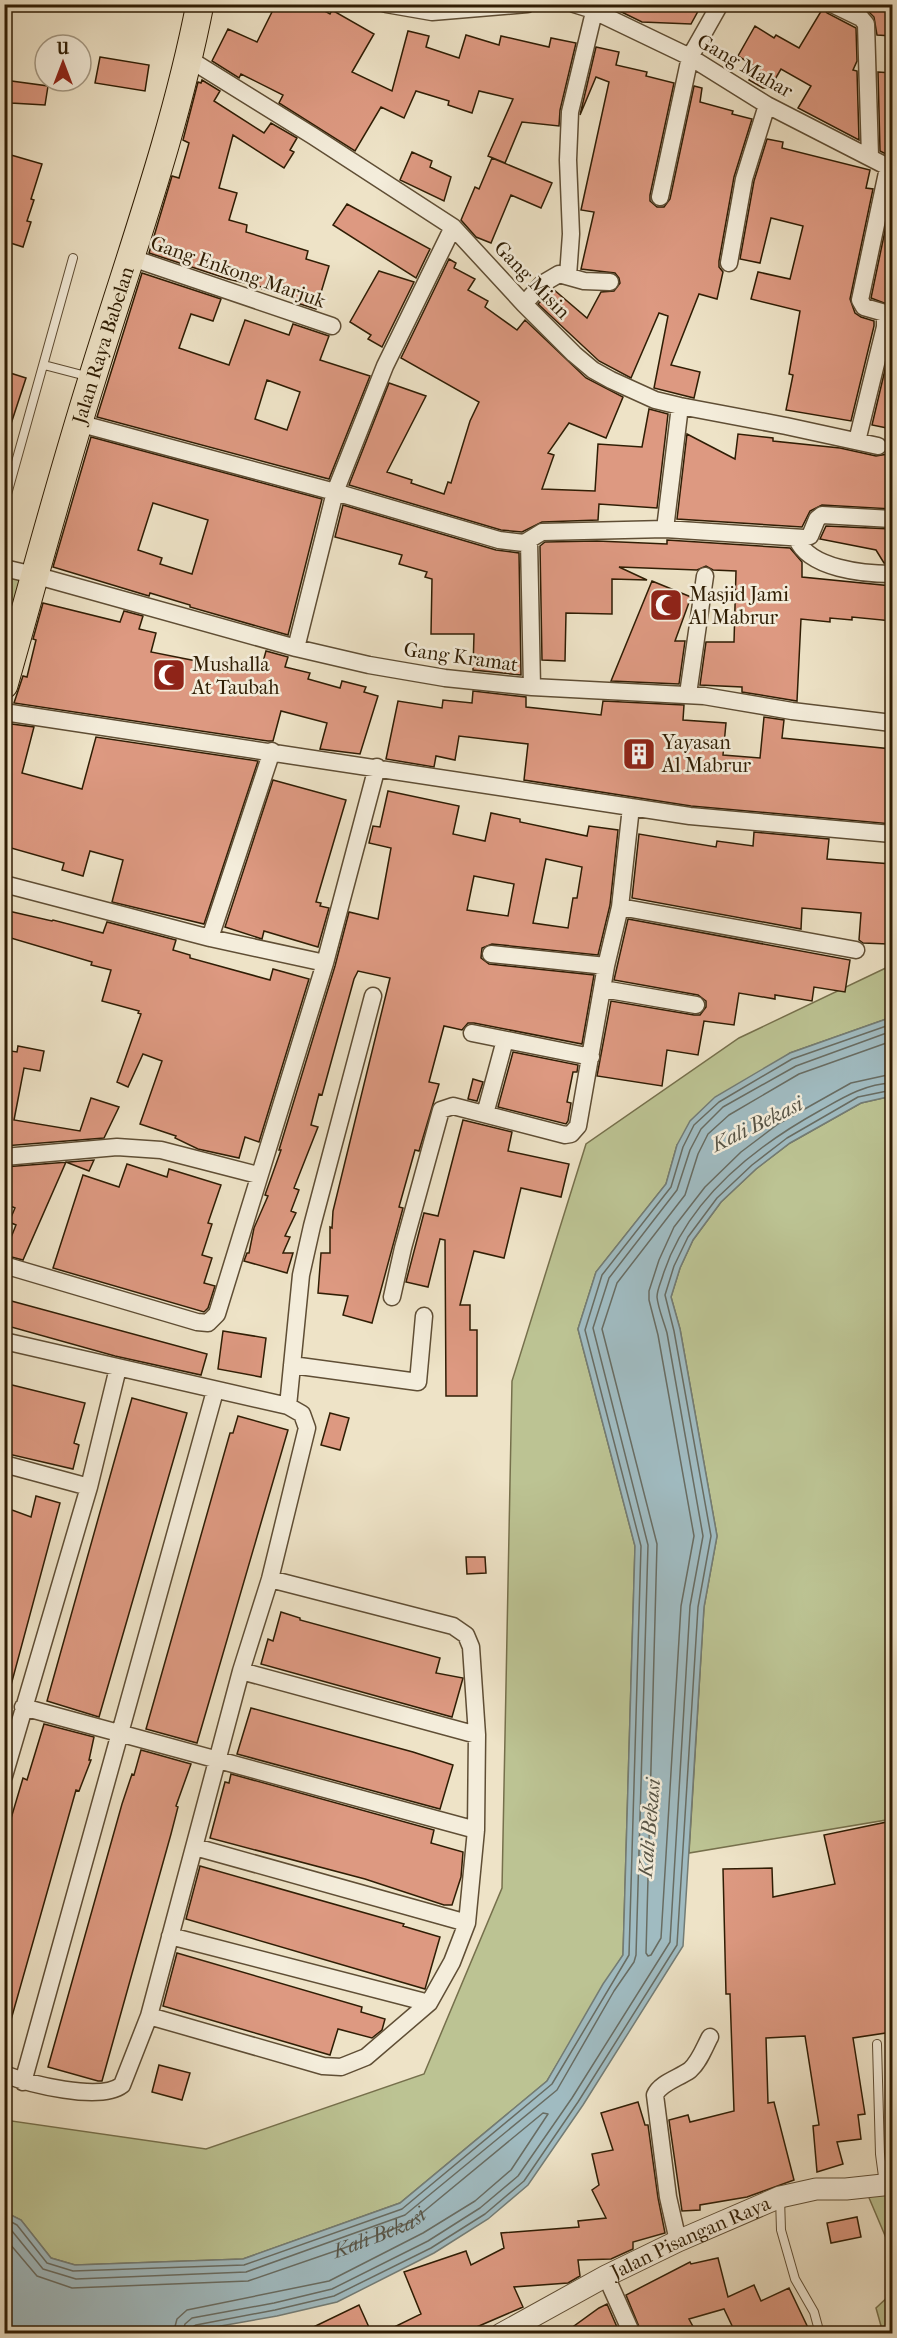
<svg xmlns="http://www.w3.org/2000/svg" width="897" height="2338" viewBox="0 0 897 2338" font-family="'IM FELL French Canon',serif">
	<rect width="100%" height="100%" fill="#eee3c7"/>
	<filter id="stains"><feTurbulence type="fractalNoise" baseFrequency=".00333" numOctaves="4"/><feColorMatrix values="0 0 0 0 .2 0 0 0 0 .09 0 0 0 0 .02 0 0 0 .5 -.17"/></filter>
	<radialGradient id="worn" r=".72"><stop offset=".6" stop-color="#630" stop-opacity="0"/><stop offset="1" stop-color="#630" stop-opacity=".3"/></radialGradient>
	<path fill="#bcc393" stroke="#76704c" stroke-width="1.5" d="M4 568 34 575 19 632 5 628Z
		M892 965V1017L790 1053 677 1145 666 1184 596 1272 578 1329 635 1546 623 1955 547 2081 400 2203 243 2259 75 2265 51 2258 21 2220 5 2212V2120L206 2149 424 2074 502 1888 512 1381 586 1144 739 1038Z
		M892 1096V1819L689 1853 704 1607 717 1536 680 1329 671 1297 680 1268 693 1240 721 1202 756 1169 790 1143 861 1103Z
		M892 2184V2252L864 2186Z
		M892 2293V2333H883L876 2308Z"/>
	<path fill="#a0bbc1" stroke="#737c75" stroke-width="1.5" d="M892 1017V1096L861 1103 790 1143 756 1169 721 1202 693 1240 680 1268 671 1297 680 1329 717 1536 704 1607 683 1946 583 2105 528 2185 488 2219 434 2253 337 2302 277 2316 181 2333H12L5 2321V2212L21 2220 51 2258 75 2265 243 2259 400 2203 547 2081 603 1984 623 1955 635 1546 578 1329 596 1272 666 1184 677 1145 690 1121 715 1097 790 1053Z"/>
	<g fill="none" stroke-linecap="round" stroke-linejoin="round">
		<g stroke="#686c62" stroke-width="1.5">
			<path d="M892 1041 799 1074 729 1115 708 1134 698 1154 685 1195 617 1283 602 1329 657 1544 646 1953 648 1956 651 1955 661 1938 681 1606 694 1536 658 1335 649 1300V1291L659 1260 674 1227 705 1187 741 1152 778 1124 851 1083 892 1074"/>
			<path d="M4 2218 17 2225 47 2263 73 2271 244 2265 402 2209 552 2084 629 1955 641 1546 585 1330 602 1275 671 1187 683 1147 694 1125 719 1102 792 1059 892 1024"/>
			<path d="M4 2227 12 2231 43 2269 76 2279 246 2272 405 2215 557 2090 614 1991 634 1962 636 1955 648 1545 593 1328 609 1278 677 1190 690 1150 701 1129 723 1107 796 1066 892 1031"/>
			<path id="s1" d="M4 2237 37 2276 72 2288 248 2281 344 2248 411 2222 543 2113 548 2114 511 2170 475 2201 423 2233 329 2281 187 2310 177 2319 173 2334"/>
			<path d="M182 2334 185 2324 192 2318 274 2303 332 2289 428 2241 480 2208 518 2176 572 2098 670 1942 690 1606 703 1536 667 1333C664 1322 658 1308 657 1297 657 1290 661 1282 663 1275 687 1200 754 1147 821 1110 844 1097 865 1084 892 1083"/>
			<path d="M190 2334 191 2328 196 2325 275 2310 334 2296 431 2248 485 2214 524 2181 578 2102 677 1945 698 1607 711 1536 674 1331 665 1295 674 1266 688 1237 717 1198 752 1165 787 1138 858 1097 892 1090"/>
		</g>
	</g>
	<path fill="#dd9981" stroke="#2f1d04" stroke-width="1.5" fill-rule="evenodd" d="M276 4H312L330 14 332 10 374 34 352 72 392 91 408 31 429 36 426 47 459 58 466 35 499 45 501 36 549 47 551 38 576 43 560 110 559 126 522 122 505 163 488 156 513 99 479 91 472 113 448 105 449 101 416 91 404 118 381 107 355 151 279 103 283 95 241 74 239 78 212 61 228 29 257 42Z
		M605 4H702L691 24 642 22Z
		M857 4H892V36L877 35 874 17 866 9Z
		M823 8 827 13 856 28 857 61 853 70 857 71 859 140 798 108 811 86 781 69 770 88H763L749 80 756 67 738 56 755 26 774 38 776 35 799 48Z
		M596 47 619 52 616 65 647 72 646 76 674 83 650 195V201L657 207H664L670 199 694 86 702 88 700 102 733 111 732 114 752 119 734 177 719 261V267L723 272 717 299 699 294 671 365 700 372 694 398 654 388 668 316 659 313 631 378 599 361 538 304 553 289 587 318 601 292 614 291 620 283 619 278 615 273 581 269 594 212 581 210 609 82 596 77 580 115Z
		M100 57 149 65 145 91 95 83Z
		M878 72 892 73V157L880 151Z
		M4 80 48 86 45 105 11 103V99L4 98Z
		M202 80 220 91 214 101 264 133 271 123 297 138 290 150 294 152 284 168 233 135 219 188 237 193 229 220 247 225 246 232 308 251 306 259 329 266 316 309 300 304 301 300 262 289V287L228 279 149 253 172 176 179 178 189 143 183 140 198 82 201 83Z
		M767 139 783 142 782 148 870 170 866 188 873 189 850 299 855 313 861 317 874 321V326L851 421 786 410 793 375 789 374 800 311 751 299 758 272 790 279 803 226 771 218 760 263 740 259 754 181Z
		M412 152 432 161 430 167 451 177 444 201 400 180Z
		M11 155 42 164 31 199 34 200 27 221 31 222 23 247 4 241V175Z
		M492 158 552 183 541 208 511 195 491 243 476 237 461 220 475 187 479 189Z
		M892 197V306L871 298Z
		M347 204 430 249 416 278 333 225Z
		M449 259 456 263 454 268 475 279 468 290 488 301 485 307 517 330 525 320 586 378 623 397 606 438 569 423 548 453 554 455 542 489 595 491 598 444 642 447 649 409 668 414 657 508 599 504 598 520 542 522 522 532 501 530 349 485 389 383 426 396 387 472 412 480 411 483 444 494 448 482 451 483 470 421 479 402 401 358Z
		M379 271 414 282 382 347 368 339 371 335 350 322Z
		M142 273 221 299 213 321 191 314 179 348 229 365 245 320 289 335 293 324 329 336 320 360 370 376 329 479 97 417ZM267 380 300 392 287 430 255 419Z
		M892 340V429L872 425Z
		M4 371 26 378 8 433 4 432Z
		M687 434 735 459 738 434 773 438V441L840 448 876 456 888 454 886 466 892 467V509L822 505 810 511 802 527 677 519Z
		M91 437 322 499 288 635 190 607V605L150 593 149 596 53 567ZM153 503 208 520 192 574 160 564 162 558 138 550Z
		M343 505 496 550 519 553 521 675 473 670 474 634H431L432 579 425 577 427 572 399 564 402 555 335 537Z
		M826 526 892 529V564L884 563 876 550 820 539Z
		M667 540 790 548 802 562V577L892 586V621L852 617V620L830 618V622L801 619 797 701 742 692V687L700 685 706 642H734L736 571 713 570 706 566 697 570 619 567 647 580 612 579V614L566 613 565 661 542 660 540 546 545 542 597 541 667 544Z
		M652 581 691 597 675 641H685L679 684 611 681Z
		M43 603 120 622 124 611 143 616 139 629 156 633 151 652 232 668 233 662 261 669 266 651 288 657 285 667 310 673 308 679 340 688 342 681 366 687 364 692 378 696 360 754 320 749 327 723 281 711 273 741H268L14 703 23 676 27 677 36 640 33 639Z
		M473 691 526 697V707L601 715 603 701 684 705 683 720 726 723 723 755 760 758 764 717 784 720 782 738 892 749V824L691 806 524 780 528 744 459 736 455 760 436 756 434 767 386 759 398 701 442 708 443 700 472 703Z
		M4 723 34 727 22 773 82 789 96 737 258 761 204 924 112 902 123 860 90 851 83 876 62 870 64 863 4 846Z
		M273 780 346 800 316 902 321 903 320 906 329 908 318 947 264 931 262 939 225 927Z
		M388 791 459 806 453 834 485 841 491 813 520 819V822L587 836 589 826 618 830 610 905 598 955 492 944 482 948 481 958 489 964 594 975 582 1044 474 1023H468L462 1030 444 1026 429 1082 439 1084 419 1151 415 1150 399 1207 403 1208 372 1323 343 1315 348 1296 318 1293 321 1253H330V1227L332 1228 333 1211 390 978 358 971 354 979 322 1095 319 1094 311 1125 318 1127 294 1188 299 1190 291 1211 296 1213 285 1236 290 1237 283 1253H293L287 1273 244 1261 247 1253H249L254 1228 268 1196 265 1195 281 1150H279L335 966 349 912 378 919 391 848 369 843 373 826 380 827ZM546 859 582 867 577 898H573L568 928 533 923ZM474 876 514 884 508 916 467 910Z
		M754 832 829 839 827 859 892 864 888 944 863 943 859 940 861 913 802 908 801 929 632 898 639 834 716 847 717 841 753 846Z
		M4 910 52 921 53 920 103 933 107 922 176 940 173 950 190 955V958L270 980 273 969 309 979 259 1142 245 1137 239 1158 198 1149 175 1138 176 1136 140 1124 162 1061 143 1054 128 1087 117 1082 141 1014 138 1013 139 1011 102 1001 111 970 91 965 92 962 4 936Z
		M628 919 850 960 845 992 814 987 812 1001 775 995V999L739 993 734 1025 704 1021 698 1055 667 1050 662 1086 597 1076 611 1001 694 1015H700L706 1007V1001L698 995 614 980Z
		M18 1046 44 1051 40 1071 24 1068 14 1120 80 1131 91 1098 119 1107 104 1138 4 1146 6 1123H4V1050L17 1052Z
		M513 1052 578 1065 577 1072H573L567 1102 571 1103 568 1121 566 1124 498 1107Z
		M473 1079 483 1082 477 1101 468 1099Z
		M463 1120 512 1132 508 1151 569 1164 561 1197 521 1188 504 1258 474 1251 460 1305H470V1330H477V1396H446L445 1240 440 1239 428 1287 406 1282 424 1213 438 1216Z
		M94 1160 89 1171 66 1162 23 1260 4 1255 16 1225 9 1222 15 1208 4 1203V1167Z
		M127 1164 167 1177 169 1169 221 1185 208 1223 212 1224 202 1255 212 1258 204 1283 215 1286 208 1308 204 1312 53 1268 83 1175 119 1187Z
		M4 1299 207 1354 201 1375 115 1356 4 1325Z
		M223 1331 266 1338 261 1377 218 1369Z
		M4 1383 85 1403 74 1443 79 1445 73 1469 4 1453Z
		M132 1398 187 1413 99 1717 47 1701Z
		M330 1413 349 1418 340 1450 321 1445Z
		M238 1416 288 1430 197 1743 146 1729 230 1433H233Z
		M36 1496 60 1503 10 1689 4 1688V1507L31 1517Z
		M466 1557H485L486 1573 467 1574Z
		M281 1612 300 1618V1620L440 1658 436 1673 463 1678 452 1717 261 1664 268 1639 273 1641Z
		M251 1708 413 1752 453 1765 440 1809 237 1754Z
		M44 1724 94 1737 89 1760H91L79 1791 76 1790 9 2027 4 2026V1842L23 1778 27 1780Z
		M141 1750 191 1764 176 1806 178 1807 171 1834 102 2081H98L48 2067 122 1804 132 1774 134 1775Z
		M231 1774 434 1830 431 1843 463 1852 461 1877 452 1905H444L365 1879 210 1838 225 1782 229 1783Z
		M887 1822 892 1845V1944H887L892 1976V2032L853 2038 865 2114 858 2115 861 2139 837 2142 843 2164 817 2172 813 2126 819 2125 805 2036 766 2038 768 2103 774 2102 794 2180 747 2197 700 2205V2210L682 2211 669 2120 688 2115 690 2122 734 2111 730 1994H726L723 1869 772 1868 773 1897 835 1884 824 1835Z
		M200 1866 404 1924 403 1926 440 1937 425 1989 186 1919Z
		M177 1953 362 2007 361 2012 385 2019 382 2030 372 2038 338 2029 330 2055 163 2006Z
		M159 2065 190 2073 182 2100 152 2092Z
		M638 2102 645 2125H648L658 2198 665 2233 633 2242V2249L611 2259 578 2260 580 2276 568 2283 514 2287 523 2307 472 2329 474 2334H380L421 2314 404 2272 466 2251 471 2265 504 2248 501 2233 579 2227 578 2221 606 2218 592 2190 599 2185 592 2154 613 2150 601 2113Z
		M857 2217 861 2237 831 2243 827 2223Z
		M718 2258 728 2297 754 2285 761 2301 789 2288 811 2334H736L724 2309 689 2319 697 2334H642L626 2295 690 2262 691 2264Z
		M607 2304 620 2334H563L599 2308Z
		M359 2305 372 2334H299Z"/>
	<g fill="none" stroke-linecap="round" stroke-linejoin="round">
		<defs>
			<path id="service" d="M44 365 90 377
				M4 505 73 258
				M877 2044 880 2154 884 2184
				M780 2198 781 2230 795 2279 814 2312 820 2334"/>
			<path id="minor" d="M386 4 432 12 527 4
				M574 4 590 9 690 57 767 105 892 169
				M832 4 861 18 866 24 870 156
				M189 59 313 136 453 227 524 304 574 354 593 370 611 380 655 400 680 406 786 426 878 446
				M660 197 690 57 720 4
				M132 258 332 326
				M729 263 744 179 767 105
				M568 276 571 234 568 160 570 112 594 12
				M524 304 542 284 559 274 584 281 610 282
				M78 423 335 492 499 540 524 543 542 532 665 529 804 538 810 536 817 519 822 515 892 519
				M857 441 885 327V313L864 307 860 300 888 168
				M665 529 680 406
				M797 539C809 569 865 574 892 574
				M529 541 532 687
				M4 568 34 575 296 648 369 665 445 678 532 687 704 696 792 711 892 723
				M296 648 335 492 385 366 453 227
				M688 694 705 576
				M4 712 690 816 892 834
				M4 884 210 938 325 963
				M620 907 856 950
				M210 938 272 751
				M491 954 606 966
				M603 989 696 1005
				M472 1033 591 1057
				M485 1114 505 1040
				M4 1157 117 1147 161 1150 258 1175
				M4 1265 197 1322 208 1323 217 1314 325 963 377 767
				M392 1297 403 1248 441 1110 453 1106 565 1135 571 1134 578 1126 606 966 620 907 631 807
				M4 1341 288 1406 302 1414 307 1428 270 1579 241 1671 149 2016 122 2085C100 2102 29 2084 4 2074
				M292 1365 418 1382 424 1316
				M288 1406 301 1275 312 1226 373 996
				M4 1464 89 1487
				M241 1671 477 1735
				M23 1707 476 1830
				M4 1776 89 1487 118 1368
				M195 1847 467 1923
				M170 1936 429 2003
				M149 2016 323 2066 341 2067 366 2057 429 2003 452 1962 467 1923 476 1830 477 1735 471 1647 466 1635 453 1626 270 1579
				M23 2082 215 1391
				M678 2241 668 2197 655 2095C660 2083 679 2078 690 2070 700 2061 704 2048 710 2037
				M606 2276 632 2334"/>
			<g id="tertiary">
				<path id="s2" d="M501 2334 606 2276 678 2241 780 2197 816 2189H846L892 2184"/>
			</g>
			<g id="primary">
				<path id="s3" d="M4 685C33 583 60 481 92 379 130 255 175 132 200 4"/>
			</g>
		</defs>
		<use href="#service" stroke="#5f4e35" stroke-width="10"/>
		<use href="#minor" stroke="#5f4e35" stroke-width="19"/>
		<use href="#tertiary" stroke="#5f4e35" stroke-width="23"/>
		<use href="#primary" stroke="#2f1d04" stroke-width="29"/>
		<use href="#service" stroke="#f4eddb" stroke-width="8"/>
		<use href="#minor" stroke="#f4eddb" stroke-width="16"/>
		<use href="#tertiary" stroke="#f4eddb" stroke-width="21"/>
		<use href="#primary" stroke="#eee3c7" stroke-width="27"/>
	</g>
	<defs>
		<symbol id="mosque-square" viewBox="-11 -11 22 22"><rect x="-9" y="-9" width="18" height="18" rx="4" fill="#8f2418" stroke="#f4eddb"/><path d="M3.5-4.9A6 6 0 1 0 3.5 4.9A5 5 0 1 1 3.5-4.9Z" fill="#fff"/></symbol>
		<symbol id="building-square" viewBox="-11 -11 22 22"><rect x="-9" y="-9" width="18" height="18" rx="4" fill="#8f2418" stroke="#f4eddb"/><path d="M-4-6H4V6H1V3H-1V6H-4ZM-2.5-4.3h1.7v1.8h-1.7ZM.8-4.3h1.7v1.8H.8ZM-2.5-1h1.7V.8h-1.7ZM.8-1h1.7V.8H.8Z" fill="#fff"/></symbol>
	</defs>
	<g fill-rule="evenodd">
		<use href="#mosque-square" x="647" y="586" width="38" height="38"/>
		<use href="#mosque-square" x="150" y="656" width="38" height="38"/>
		<use href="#building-square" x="620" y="735" width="38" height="38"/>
	</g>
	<g text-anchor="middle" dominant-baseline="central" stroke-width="5" stroke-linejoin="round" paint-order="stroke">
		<g font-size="20" fill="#2f1d04" stroke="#f4eddb">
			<text transform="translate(745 66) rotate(30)">Gang Mahar</text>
			<text transform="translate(238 272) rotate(19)">Gang Enkong Marjuk</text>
			<text transform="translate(532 280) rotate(46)">Gang Misin</text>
			<text stroke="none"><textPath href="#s3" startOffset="354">Jalan Raya Babelan</textPath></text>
			<text transform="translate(461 657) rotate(8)">Gang Kramat</text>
			<text stroke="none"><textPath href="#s2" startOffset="213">Jalan Pisangan Raya</textPath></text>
		</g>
		<g font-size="20" fill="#2f1d04" stroke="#f4eddb" text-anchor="start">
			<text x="689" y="594">Masjid Jami<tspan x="689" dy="23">Al Mabrur</tspan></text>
			<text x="192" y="664">Mushalla<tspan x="192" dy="23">At Taubah</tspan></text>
			<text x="662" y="742">Yayasan<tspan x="662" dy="23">Al Mabrur</tspan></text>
		</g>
		<g font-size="21" font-style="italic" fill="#575446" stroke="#f4eddb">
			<text transform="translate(757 1124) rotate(-26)">Kali Bekasi</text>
			<text transform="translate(649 1828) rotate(-85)">Kali Bekasi</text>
			<text stroke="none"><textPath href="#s1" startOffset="404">Kali Bekasi</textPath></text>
		</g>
	</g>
	<rect width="897" height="2338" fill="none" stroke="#eee3c7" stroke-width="24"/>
	<rect x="6" y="6" width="885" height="2326" fill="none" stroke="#2f1d04" stroke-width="3"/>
	<rect x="12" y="12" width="873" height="2314" fill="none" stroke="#2f1d04" stroke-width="1.5"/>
	<g transform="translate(63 63)"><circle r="28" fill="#f4eddb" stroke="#a59a85" stroke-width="1.5"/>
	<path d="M0-4.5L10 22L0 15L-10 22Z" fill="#8f2418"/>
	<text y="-9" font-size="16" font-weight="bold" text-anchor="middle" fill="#2f1d04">U</text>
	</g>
	<rect width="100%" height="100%" filter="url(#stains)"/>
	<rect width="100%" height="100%" fill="url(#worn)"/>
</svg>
